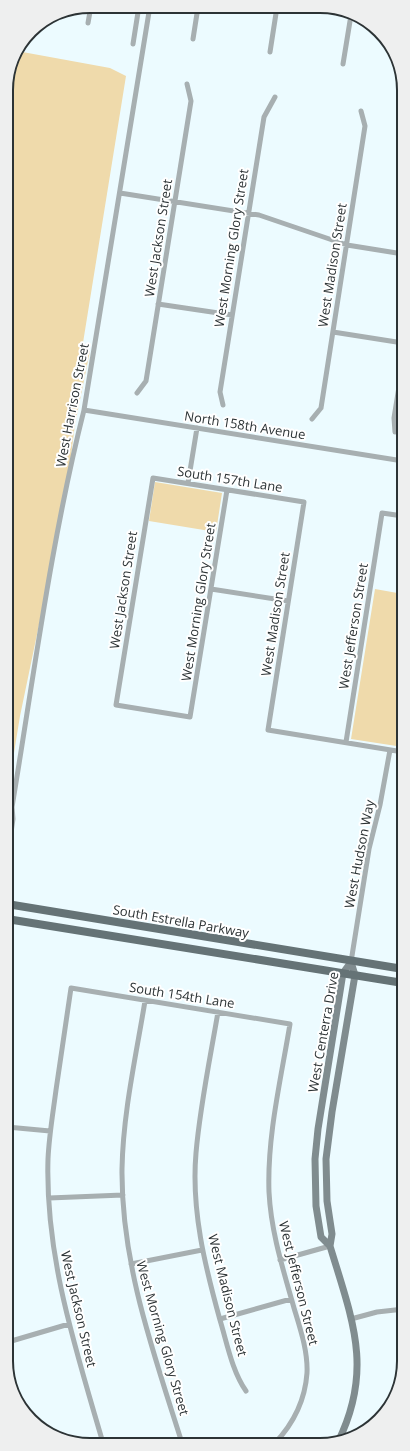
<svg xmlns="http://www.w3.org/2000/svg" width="410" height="1451" viewBox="0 0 410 1451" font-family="'Open Sans',sans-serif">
	<rect width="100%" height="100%" fill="#ecfbff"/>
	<path fill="#efdaab" d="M17 51 110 68 126 76 82 349 90 351 75 424 69 472 51 567 20 716 14 753 7 780 6 85 12 58Z
		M155 482 222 493 216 532 149 521Z
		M375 589 403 594V747L351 739Z"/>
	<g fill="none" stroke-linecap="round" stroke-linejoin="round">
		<path stroke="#a7afb1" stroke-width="5" d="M88 23 91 6
			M193 39 198 7
			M133 44 139 6
			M270 52 277 7
			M343 64 351 15
			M120 193 259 215 347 245 403 254
			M158 304 232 315
			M333 332 403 343
			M137 393 146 381 191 101 187 84
			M223 405 220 392 264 117 275 97
			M84 410 403 461
			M312 419 321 408 365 126 361 111
			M395 432 394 418 403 362
			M188 483 197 428
			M227 490 190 717 116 705 153 478 304 502 268 730 403 752
			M211 589 288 601
			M346 742 382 513 403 516
			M7 815 12 807
			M7 860 13 819 12 807C34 675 51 541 84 410L150 6
			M351 962 369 849 380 805 390 750
			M145 1001C136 1056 123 1113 122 1169 121 1264 154 1354 182 1443
			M218 1012C210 1059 200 1106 196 1153 191 1210 205 1266 220 1320 227 1343 232 1371 246 1391
			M7 1127 50 1131
			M49 1198 123 1195
			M280 1260 330 1246
			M131 1264 202 1250
			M220 1319 291 1299
			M351 1319 377 1312 404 1309
			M8 1342 69 1324
			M103 1443C76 1350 45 1257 48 1159 49 1136 53 1113 56 1090 61 1056 66 1022 71 988L290 1024C281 1079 267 1136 269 1192 271 1232 283 1269 294 1308 300 1328 308 1351 307 1373 305 1401 294 1423 275 1443"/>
		<path stroke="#808c8f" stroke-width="7" d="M330 1246 321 1237 316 1206 315 1159 318 1129 343 973 351 962
			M338 1442C374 1369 352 1319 330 1246L332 1234 327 1201 326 1159 332 1112 355 975 351 962"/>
		<path stroke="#657376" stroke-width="8" d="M7 904 403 969
			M7 919 403 983"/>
	</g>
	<g text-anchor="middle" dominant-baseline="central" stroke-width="4" stroke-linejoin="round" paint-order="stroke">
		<g font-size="13" fill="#2c3335" stroke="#fff">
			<text transform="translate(158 238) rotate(-81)">West Jackson Street</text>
			<text transform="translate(231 248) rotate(-81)">West Morning Glory Street</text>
			<text transform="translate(332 265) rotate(-81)">West Madison Street</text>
			<text transform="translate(72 405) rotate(-79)">West Harrison Street</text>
			<text transform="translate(245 425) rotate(9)">North 158th Avenue</text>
			<text transform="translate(230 479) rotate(9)">South 157th Lane</text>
			<text transform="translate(123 590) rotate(-81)">West Jackson Street</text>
			<text transform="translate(198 602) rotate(-81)">West Morning Glory Street</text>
			<text transform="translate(275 614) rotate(-81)">West Madison Street</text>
			<text transform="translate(353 626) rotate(-81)">West Jefferson Street</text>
			<text transform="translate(359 854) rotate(-79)">West Hudson Way</text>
			<text transform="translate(181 921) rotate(10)">South Estrella Parkway</text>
			<text transform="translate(182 995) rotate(9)">South 154th Lane</text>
			<text transform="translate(323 1032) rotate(-80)">West Centerra Drive</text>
			<text transform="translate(299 1283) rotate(76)">West Jefferson Street</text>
			<text transform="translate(228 1295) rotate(76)">West Madison Street</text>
			<text transform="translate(79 1309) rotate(77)">West Jackson Street</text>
			<text transform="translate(163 1338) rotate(74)">West Morning Glory Street</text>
		</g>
	</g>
	<path d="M0 0H410V1451H0ZM90 13H320A77 77 0 0 1 397 90V1361A77 77 0 0 1 320 1438H90A77 77 0 0 1 13 1361V90A77 77 0 0 1 90 13Z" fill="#eeefef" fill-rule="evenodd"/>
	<path fill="none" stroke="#2c3335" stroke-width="2" d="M90 13H320A77 77 0 0 1 397 90V1361A77 77 0 0 1 320 1438H90A77 77 0 0 1 13 1361V90A77 77 0 0 1 90 13Z"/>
</svg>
